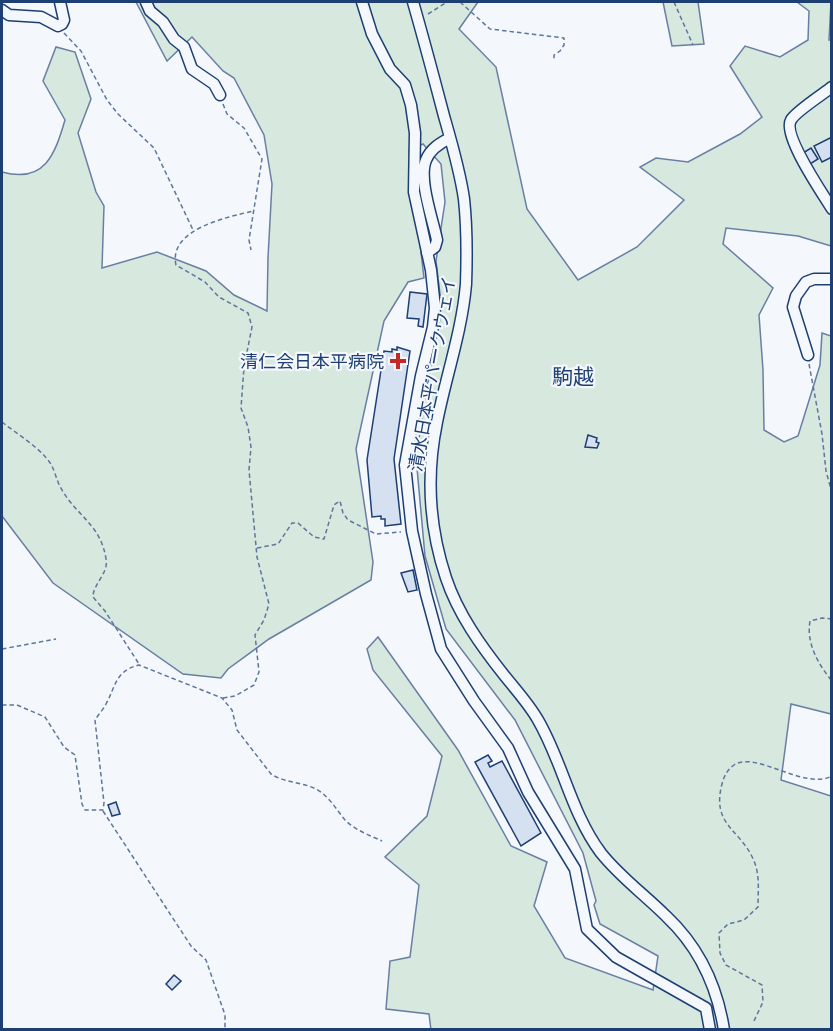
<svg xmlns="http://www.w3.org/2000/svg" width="833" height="1031" viewBox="0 0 833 1031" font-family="'Roboto Condensed','Noto Sans JP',sans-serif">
	<rect width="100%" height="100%" fill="#f4f7fb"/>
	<path fill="#d7e8df" stroke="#687fa3" stroke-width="1.5" d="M136 2H478L459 29 496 67 527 209 578 280 637 247 684 200 640 167 656 158 688 162 740 134 762 117 730 66 745 46 780 57 808 40 809 11 797 2H831L829 40H832L831 246 798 236 726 228 723 244 773 288 759 315 763 370 764 430 784 442 798 436 820 365 822 333 831 336V714L791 704 781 780 831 796V1029L431 1030 429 1014 386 1009 390 961 410 957 419 885 385 857 427 816 442 756 373 670 367 649 378 637 458 750 511 846 547 862 534 906 565 958 653 990 658 956 600 924 594 905 596 901 583 853 515 720 446 629 425 556 416 457 441 302 436 261 445 202 441 164 423 144 409 150 424 278 408 282 384 321 356 449 373 562 371 580 269 639 228 669 221 678 183 674 53 583 2 516V172C45 184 55 154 65 120L43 81 56 47 75 52 91 99 78 133 96 192 104 206 102 268 157 252 206 271 234 295 267 311 268 258 272 184 264 135 234 78 223 71 192 37 167 61Z
		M663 2H698L704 44 672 46Z"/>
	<path fill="#d5e0f0" stroke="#1d3f73" stroke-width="1.5" d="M832 137V157L822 162 814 146Z
		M811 148 818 159 810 164 803 153Z
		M410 292 427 294 423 327 418 326 419 319 407 318Z
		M397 347 410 351 394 459 401 524 385 526V519H381V516L372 517 367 460 384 351 392 352V349L397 350Z
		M588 435 597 438 596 442 599 443 597 448 585 447Z
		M413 570 417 590 408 592 401 573Z
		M488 755 492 761 488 763 490 767 502 761 541 833 521 846 475 762Z
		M116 802 120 814 112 816 108 805Z
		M174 975 181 981 172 990 166 984Z"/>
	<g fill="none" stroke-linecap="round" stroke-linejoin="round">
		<defs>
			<path id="minor" d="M146 2 150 11 163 22 174 39 184 47 192 69 214 84 220 95
				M362 2 372 34 390 69 405 85 411 105 415 133 414 192 431 270 435 308 433 327 421 376 405 465 412 531 426 594 441 649 474 701 508 748 528 792 575 869 587 929 616 957 706 1008 710 1030
				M413 2C424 40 434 78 444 116 452 144 460 171 464 199 467 227 467 256 466 284 462 331 446 376 437 422 426 475 429 527 446 578 458 614 481 646 504 675 516 690 529 704 538 720 563 763 571 813 601 853 620 877 645 895 666 916 699 947 717 985 724 1030
				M2 10 9 15 41 17 58 26 62 24 64 20 60 2
				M832 87C823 94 795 112 791 120 782 135 823 194 832 209
				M427 253 435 247 437 240C433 220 418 179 426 160 430 149 440 143 450 138
				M808 355 793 307 796 296 806 282 814 279H832"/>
		</defs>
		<use href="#minor" stroke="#1d3f73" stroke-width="13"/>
		<path stroke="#5e769c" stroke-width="1.5" stroke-dasharray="4.5 3" stroke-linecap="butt" d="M460 2 490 29 564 38V45L560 51 554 55V60
			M674 2 693 45
			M428 14 447 2
			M64 33 81 51 107 100 118 114 154 148 194 232
			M223 104 227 114 244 128 262 159 249 240 251 250
			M809 364 822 434 826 471 832 493
			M2 422C17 434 36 445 48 460 55 468 56 481 62 490 77 516 101 525 106 559 109 573 93 584 93 597L105 611 139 664
			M257 548 278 544 292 523H298L314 537 324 539 334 505 340 501 343 513 348 520 376 534 401 532
			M832 619 822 618 810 621C806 643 818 664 832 681
			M2 649 56 639
			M223 698 235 696 254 685 259 672 255 635 264 620 269 604 257 557 249 470 251 447 248 427 241 408 244 367 252 327 248 313 219 297 205 282 176 265C168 229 228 217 253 211
			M2 705H17L45 717 64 747 75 755 82 804 85 810H103L104 803 95 720C98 715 103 710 106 704 116 686 115 671 139 665L222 698 232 710 237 730 271 774C285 783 302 782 316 789 329 796 336 809 345 820 355 830 369 835 382 841
			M103 811 191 946 206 960 225 1015V1030
			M754 1021 763 1002 762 985 726 965 720 953 719 933 728 924 744 920 758 907C758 891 760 875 754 861 741 829 711 826 722 784 724 776 727 770 734 765 755 750 805 791 832 776"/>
		<use href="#minor" stroke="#f4f7fb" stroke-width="10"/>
	</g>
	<path fill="#c62828" stroke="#f4f7fb" stroke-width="2" d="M395 352h6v6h6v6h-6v6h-6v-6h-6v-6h6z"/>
	<g text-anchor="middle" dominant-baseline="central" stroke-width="4.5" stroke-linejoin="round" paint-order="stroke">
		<g font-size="18" fill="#1d3f73" stroke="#f4f7fb" text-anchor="end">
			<text x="384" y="361">清仁会日本平病院</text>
		</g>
		<g font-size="18" fill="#1d3f73" stroke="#f4f7fb">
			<text transform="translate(432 374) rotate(-80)">清水日本平パークウェイ</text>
		</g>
		<g font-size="21" fill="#1d3f73" stroke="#f4f7fb">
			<text x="573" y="377">駒越</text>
		</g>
	</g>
	<rect width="833" height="1031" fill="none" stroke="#1d3f73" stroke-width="6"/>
</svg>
